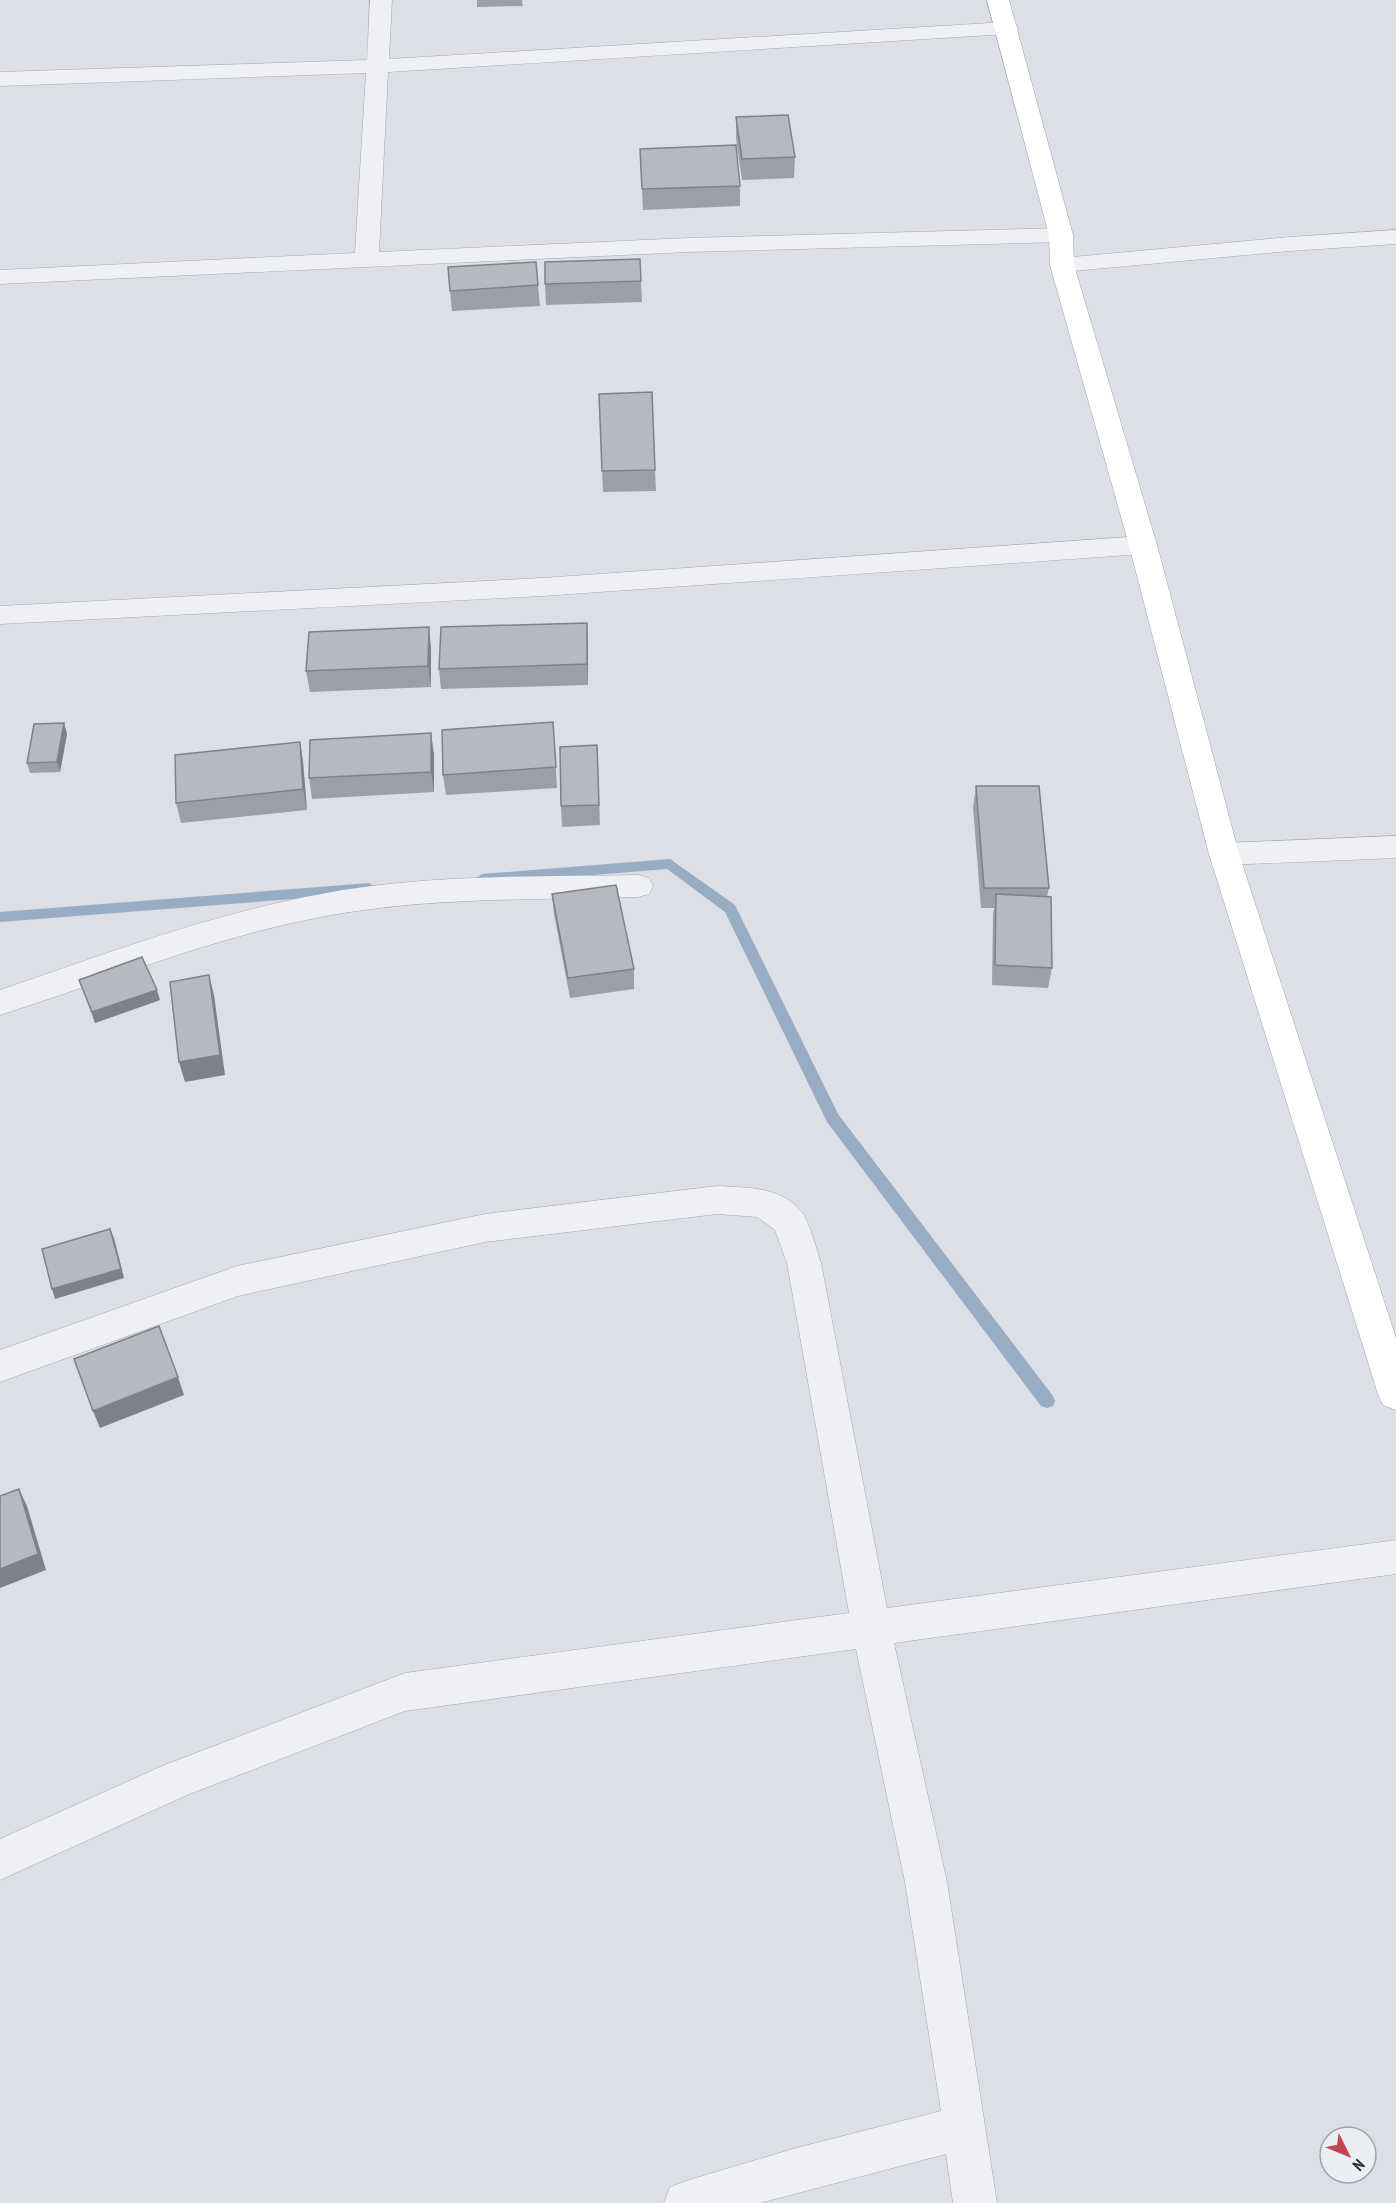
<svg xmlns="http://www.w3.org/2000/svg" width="1396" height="2203" viewBox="0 0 1396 2203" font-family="'PT Sans Narrow',sans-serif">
	<rect width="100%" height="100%" fill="#dce0e6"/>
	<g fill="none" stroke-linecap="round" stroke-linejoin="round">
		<path fill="#98acc4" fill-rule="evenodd" d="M670 859 735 905 838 1114 1053 1396 1055 1401 1053 1406 1047 1408 1041 1406 827 1122 725 912 667 869 482 884 475 879 482 874Z
			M369 883 376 888 369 893 0 922V912Z"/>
		<defs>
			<path id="minor" d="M370 0H392L389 59 1007 22 1015 23 1018 28 1015 33 1007 34 388 72 379 252 688 238 1061 228 1069 230 1073 235 1069 240 1061 242 688 252 0 284V270L355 253 366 73 0 86V72L367 60Z
				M1396 230V244L1290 251 1062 272 1053 270 1050 265 1053 260 1062 258 1290 237Z
				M1143 536 1153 539 1157 545 1153 551 1143 554 542 596 0 624V606L542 578Z
				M1396 836V858L1224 865 1213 862 1209 854 1213 846 1224 843Z
				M638 875 649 878 653 886 649 894 638 897C533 900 425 897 321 917 210 938 107 981 0 1015V990C106 954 211 914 321 894 425 874 533 877 638 875Z
				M717 1186C747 1188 778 1186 800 1210 810 1221 816 1249 821 1263L887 1608 1396 1540V1574L894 1643 947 1882 997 2203H953L946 2154 760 2203H664L670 2187 686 2181 796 2148 941 2111 905 1882 856 1649 405 1711 187 1795 0 1880V1839L162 1766 405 1673 849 1613 787 1263 775 1230 757 1217 717 1214 485 1242 238 1296 0 1382V1350L237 1266 485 1214Z"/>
			<path id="major" d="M987 0H1009L1073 235 1074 265 1157 545 1239 854 1396 1338V1410L1383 1405 1378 1394 1209 854 1129 545 1050 265 1049 235Z"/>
		</defs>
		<use href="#minor" stroke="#a2a7af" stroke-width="1"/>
		<use href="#major" stroke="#9ca4b1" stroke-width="1"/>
		<use href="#minor" fill="#eff0f4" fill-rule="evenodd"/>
		<use href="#major" fill="#fff" fill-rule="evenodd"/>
	</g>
	<path fill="#9b9fa7" d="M477 0H522L523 6 477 7Z
		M736 117 795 157 794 178 742 180 736 138Z
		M640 149 740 186V206L643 210Z
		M641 281 642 302 546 305 545 284Z
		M538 285 540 306 452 311 450 291Z
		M599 394 655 470 656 491 603 492Z
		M588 644V685L441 689 439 669Z
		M431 648V687L310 692 306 671Z
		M553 722 557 788 446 795 443 775Z
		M64 723 67 734 60 772 30 773 27 763Z
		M300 742 303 762 307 810 181 823 176 803Z
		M597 745 600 825 562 827 561 806Z
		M434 754V792L312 799 309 778Z
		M976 786 1049 888 1047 897 1052 968 1048 988 992 985 993 914 994 908H981L973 807Z
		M552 894 634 969V989L570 998 554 914Z
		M79 980 160 1000 95 1023Z"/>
	<path fill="#7e8288" d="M587 623 588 644V685L587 664Z
		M429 627 431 648V687L428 666Z
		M64 723 67 734 60 772 57 762Z
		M431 733 434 754V792L431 772Z
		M300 742 303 762 307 810 303 789Z
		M209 975 214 995 225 1075 185 1082 179 1062Z
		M157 990 160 1000 95 1023 92 1012Z
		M110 1229 114 1238 124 1278 55 1299 52 1289Z
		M178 1377 184 1395 100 1428 93 1411Z
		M19 1489 27 1506 46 1570 0 1588V1569Z"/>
	<path fill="#b4b9c2" stroke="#7e8288" stroke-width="1.5" d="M788 115 795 157 742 159 736 117Z
		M736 145 740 186 642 189 640 149Z
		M640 259 641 281 545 284V262Z
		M536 262 538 285 450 291 448 267Z
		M652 392 655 470 602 471 599 394Z
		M587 623V664L439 669 441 627Z
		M429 627 428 666 306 671 309 632Z
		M553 722 556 767 443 775 442 730Z
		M64 723 57 762 27 763 34 724Z
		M431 733V772L309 778 310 740Z
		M300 742 303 789 176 803 175 755Z
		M597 745 599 805 561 806 560 747Z
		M976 786H1039L1049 888H984Z
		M616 885 634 969 568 978 552 894Z
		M996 894 1051 897 1052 968 995 965Z
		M142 957 157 990 92 1012 79 980Z
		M209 975 220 1055 179 1062 170 982Z
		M110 1229 121 1269 52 1289 42 1249Z
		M159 1326 178 1377 93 1411 74 1359Z
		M19 1489 38 1554 0 1569V1496Z"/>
	<g transform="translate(1348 2155) rotate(133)"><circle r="28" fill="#ebeef3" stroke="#9da1a9" stroke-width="1.5"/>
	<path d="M0-4.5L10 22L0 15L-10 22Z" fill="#c64554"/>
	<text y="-9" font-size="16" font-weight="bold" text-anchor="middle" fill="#272d3b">N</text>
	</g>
</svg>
